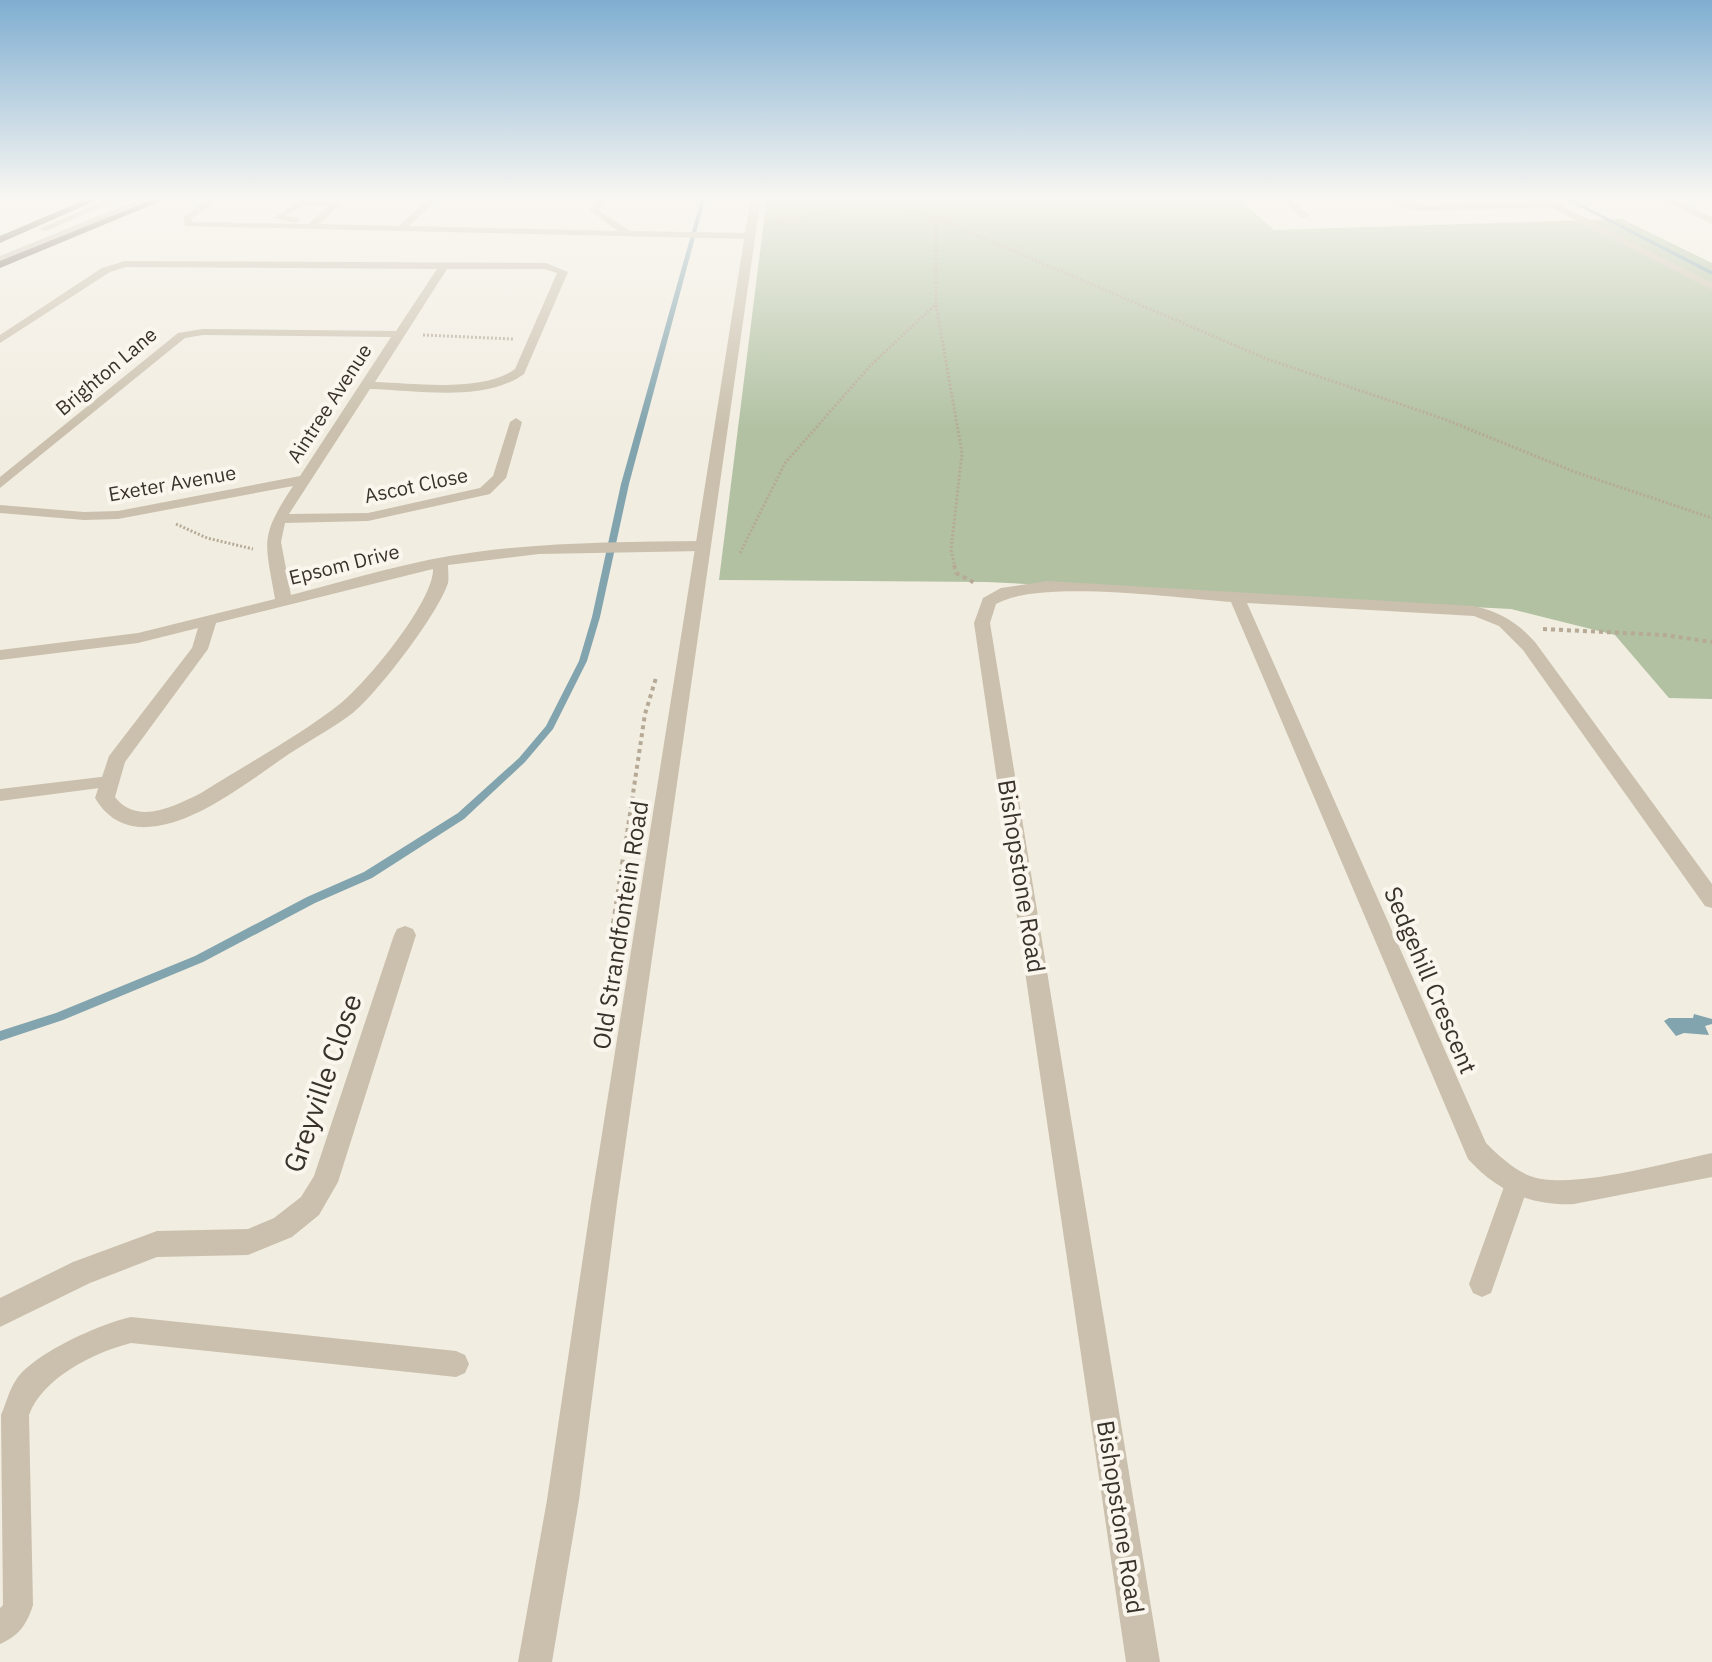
<svg xmlns="http://www.w3.org/2000/svg" width="1712" height="1662" viewBox="0 0 1712 1662" font-family="'IBM Plex Sans',sans-serif">
	<rect width="100%" height="100%" fill="#f2ede1"/>
	<path fill="#b1c1a2" d="M767 196H1235L1274 230 1622 219 1712 263V699L1669 698 1615 635 1511 609 987 582 719 580Z"/>
	<path fill="#82a4ae" d="M1694 1014 1712 1019V1024L1705 1026 1709 1035 1684 1033 1676 1036 1664 1021 1669 1018H1693Z"/>
	<g fill="none" stroke-linecap="round" stroke-linejoin="round">
		<path fill="#82a4ae" fill-rule="evenodd" d="M702 196H706L629 484 600 617 587 661 553 729 525 762 464 819 372 878 315 903 203 962 63 1020 0 1041V1031L56 1013 195 956 307 897 364 872 458 813 519 758 546 726 579 661 592 617 621 484Z
			M1559 196H1565L1712 271V275Z"/>
		<path stroke="#b6aa97" stroke-width="3" stroke-dasharray="2 2" stroke-linecap="butt" d="M936 218 1267 359 1444 419 1575 472 1712 518
			M773 223 823 213 872 196
			M936 305 962 453 951 550 955 567
			M423 335 513 339
			M176 524 207 538 253 549
			M740 553 785 463 871 365 936 304V218L876 196"/>
		<path stroke="#b6aa97" stroke-width="4" stroke-dasharray="4 4" stroke-linecap="butt" d="M954 565 956 573 977 584
			M1543 629 1664 635 1712 642
			M626 840 645 714 656 678"/>
		<path stroke="#b6aa97" stroke-width="6" stroke-dasharray="5 5" stroke-linecap="butt" d="M614 924 627 838"/>
		<path fill="#cac0ad" fill-rule="evenodd" d="M115 196H126L46 231 39 229Z
			M148 196H159L0 262V256Z
			M214 196H224L191 219 192 222 308 224 330 205H304L285 216 300 218 297 223 273 218 302 200 342 203 319 224 399 226 431 196H436L437 200 409 226 618 231 589 210 603 196H612L598 210 630 231 751 233 755 236 751 239 185 226 184 216Z
			M109 776 115 778 118 782 115 786 0 801V789Z
			M1517 1173 1525 1176 1529 1184 1491 1293 1482 1297 1473 1293 1469 1284 1505 1184 1509 1176Z
			M131 1317 456 1351 465 1355 469 1364 465 1373 456 1377 131 1343C95 1352 42 1378 29 1415L33 1605C27 1624 19 1636 0 1644V1608L3 1605 1 1415C6 1404 9 1390 16 1380 34 1353 100 1324 131 1317Z"/>
		<path fill="#cac0ad" fill-rule="evenodd" d="M1278 196H1288L1310 216 1302 218Z
			M1381 196H1393L1422 205 1540 202 1532 196H1543L1712 283V290L1550 207 1422 211 1401 207Z
			M1654 196H1666L1712 217V224Z
			M125 261 546 263 568 272 524 374C484 403 417 390 370 389L289 514 368 513 480 488 493 476 510 422 516 418 522 422 506 478 490 494 368 521 285 523 281 542 291 595C352 579 413 560 476 552 551 542 627 542 703 541L711 546 703 551 539 554 448 565C448 571 449 578 448 583 438 614 379 691 354 712 335 727 312 739 292 752 251 779 191 830 139 827 119 825 105 815 95 798L109 756 192 648 198 628 138 643 0 660V650L138 633 275 599C265 540 259 538 293 486L118 519 84 520 0 513V505L84 512 118 511 300 476 391 337 203 335 185 338 0 488V477L178 333 203 329 396 331 437 269 126 267 110 272 0 343V335L102 268ZM447 269H545L557 273 515 369C482 393 414 383 375 382ZM433 569C434 601 367 682 341 703 301 735 245 765 201 793 175 806 137 826 115 797L125 762 208 649 216 623Z
			M1047 581 1474 606C1500 612 1517 622 1535 642L1712 884V908L1705 906 1523 650 1499 626 1474 616 1247 603 1486 1143C1499 1156 1513 1169 1530 1176 1571 1191 1668 1162 1712 1153V1177L1574 1204C1531 1206 1497 1191 1468 1159L1231 602C1176 598 1039 579 996 604L990 623 1160 1662H1126L974 623 983 598 1001 588Z
			M405 926 413 929 416 935 338 1182 319 1215 292 1237 248 1255 157 1257 90 1283 0 1327V1298L73 1262 157 1231 248 1229 274 1218 301 1197 314 1176 394 935 397 929Z"/>
		<path fill="#cac0ad" fill-rule="evenodd" d="M751 196H761L617 1203 579 1500 552 1662H518L547 1500 591 1203Z"/>
		<path fill="#7a6c5e" fill-rule="evenodd" d="M94 196H106L0 243V236Z
			M161 196H173L0 268V261Z"/>
	</g>
	<linearGradient id="sky" x2="0" y2="1"><stop stop-color="#7faed1"/><stop offset="0.46" stop-color="#f9f7f2"/><stop offset="1" stop-color="#f9f7f2" stop-opacity="0"/></linearGradient>
	<rect width="1712" height="429" fill="url(#sky)"/>
	<g text-anchor="middle" dominant-baseline="central" stroke-width="8" stroke-linejoin="round" paint-order="stroke">
		<g font-size="20" fill="#39322b" stroke="#faf6ee">
			<text transform="translate(106 371) rotate(-40)">Brighton Lane</text>
			<text transform="translate(329 403) rotate(-57)">Aintree Avenue</text>
			<text transform="translate(172 483) rotate(-10)">Exeter Avenue</text>
			<text transform="translate(416 485) rotate(-12)">Ascot Close</text>
			<text transform="translate(344 564) rotate(-14)">Epsom Drive</text>
		</g>
		<g font-size="24" fill="#39322b" stroke="#faf6ee">
			<text transform="translate(1022 876) rotate(81)">Bishopstone Road</text>
			<text transform="translate(620 925) rotate(-81)">Old Strandfontein Road</text>
			<text transform="translate(1431 980) rotate(67)">Sedgehill Crescent</text>
			<text transform="translate(1121 1517) rotate(81)">Bishopstone Road</text>
		</g>
		<g font-size="28" fill="#39322b" stroke="#faf6ee">
			<text transform="translate(322 1083) rotate(-71)">Greyville Close</text>
		</g>
	</g>
</svg>
